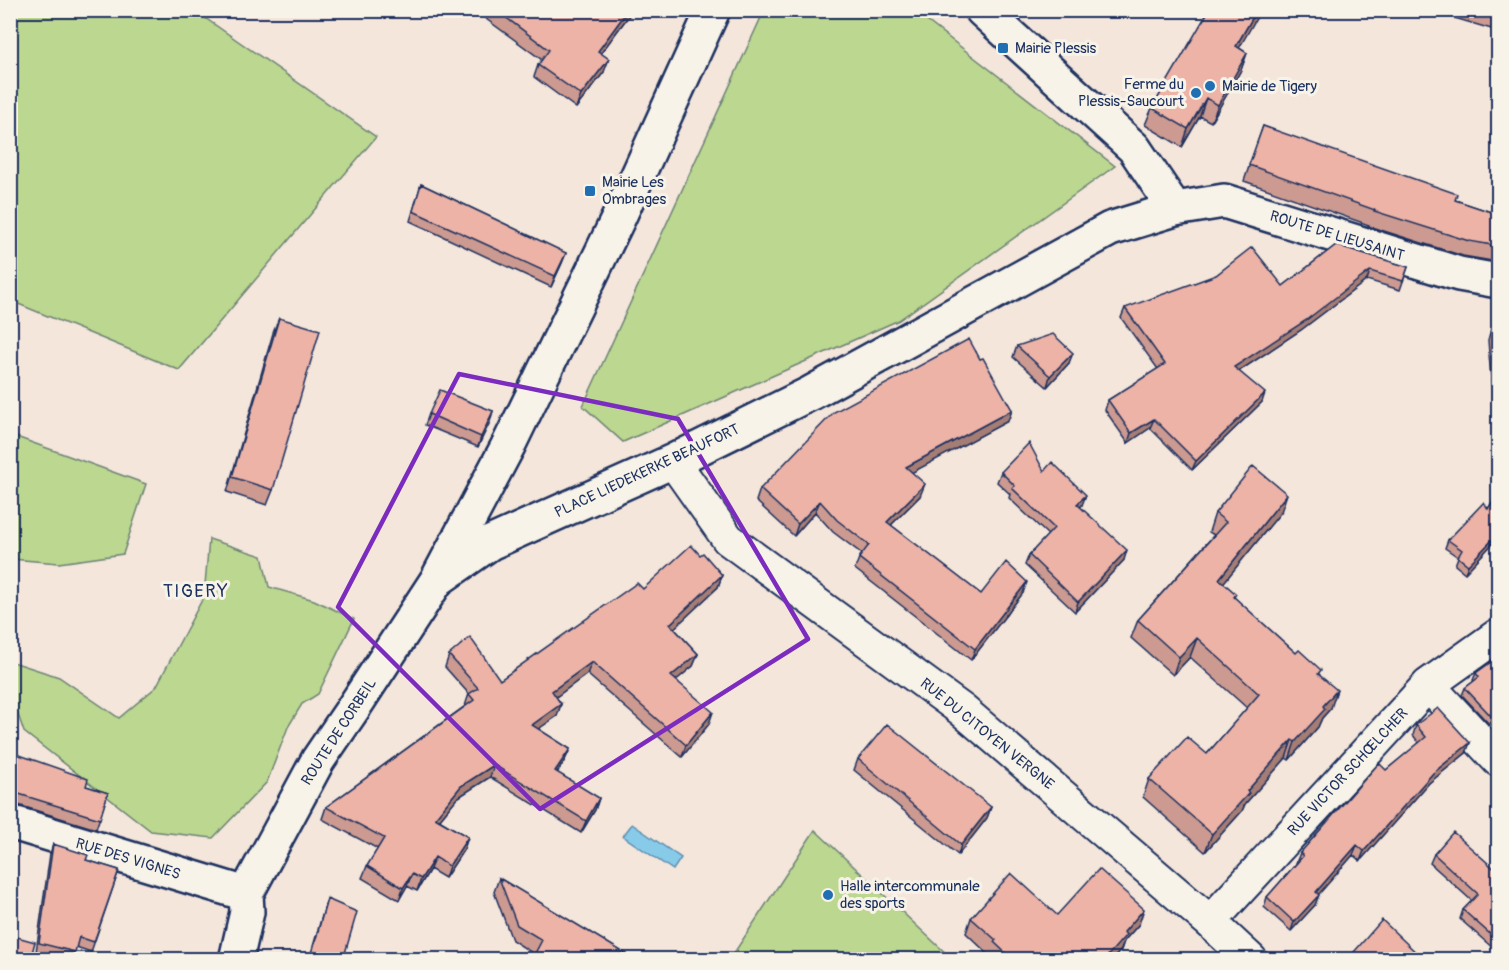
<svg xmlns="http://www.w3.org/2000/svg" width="1509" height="970" viewBox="0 0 1509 970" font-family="Pangolin,sans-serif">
	<rect width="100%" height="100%" fill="#f5e6db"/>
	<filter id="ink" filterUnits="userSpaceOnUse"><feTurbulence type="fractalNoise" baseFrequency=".0167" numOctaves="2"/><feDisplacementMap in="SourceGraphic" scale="12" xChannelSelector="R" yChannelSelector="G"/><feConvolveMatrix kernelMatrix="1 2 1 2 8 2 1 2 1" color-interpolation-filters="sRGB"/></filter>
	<g filter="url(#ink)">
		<path fill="#bcd78f" stroke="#6c8376" stroke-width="1.5" d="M10 11H195L376 137 179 370 11 301Z
			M764 11H914L1115 166 899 320 623 442 583 406Z
			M11 435 146 484 123 554 59 563 11 559Z
			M209 539 262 556 269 587 314 600 354 619 318 694 302 704 288 727 267 782 213 838 151 831 24 732 11 694 10 661 59 677 119 718 156 687 204 596Z
			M815 830 952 959H730Z"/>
		<path fill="#88cbe9" stroke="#5c8db1" stroke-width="1.5" d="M632 824 681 858 673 870 623 836Z"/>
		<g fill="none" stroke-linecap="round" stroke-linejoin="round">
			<defs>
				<path id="street" d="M673 461 728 539 962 710 1210 922 1251 960
					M1428 685 1498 760
					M1210 922 1428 685 1498 635"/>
				<path id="secondary" d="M982 10 1134 148 1175 209
					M437 580 490 543 673 461 811 393 1110 229 1175 209 1224 201 1459 274 1498 281
					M10 822 246 894
					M236 960 247 912 246 894 318 760 354 707 437 580 509 444 619 217 713 10"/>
			</defs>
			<use href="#street" stroke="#1b2f5e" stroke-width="36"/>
			<use href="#secondary" stroke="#1b2f5e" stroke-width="38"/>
			<use href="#street" stroke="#f7f3e8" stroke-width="32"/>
			<use href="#secondary" stroke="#f7f3e8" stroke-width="33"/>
		</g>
		<path fill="#cc9a90" stroke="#1b2f5e" stroke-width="1.5" d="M485 10H633L601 53 604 72 576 108 534 77 538 65 542 60 482 16Z
			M1428 10H1498V31Z
			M1239 48 1247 53 1241 70 1211 122 1200 116 1182 147 1145 125 1152 108Z
			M1263 126 1455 200 1491 212 1498 211V262L1463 256 1368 226 1369 225 1244 181Z
			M421 184 566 253 562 263 551 287 410 221Z
			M1336 245 1408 267 1400 290 1367 280 1301 330 1239 371 1262 402 1192 470 1150 428 1128 443 1105 410 1108 400 1158 369 1121 318 1125 308 1283 286Z
			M279 318 273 490 267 505 227 492 273 333Z
			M1491 329 1498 393 1492 394 1488 340Z
			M1017 346 1069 363 1047 387 1013 357Z
			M980 359 1012 410 1008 421 912 472 920 496 891 525 981 594 1023 593 971 660 855 569 859 558 862 554 833 532 815 512 794 536 756 501 760 489Z
			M493 411 478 447 425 425 429 414Z
			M1044 471 1082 505 1080 507 1124 560 1075 612 1025 565 1029 555 1048 535 1009 498 1010 494 997 482 1001 472Z
			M1498 493V538L1465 573 1455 565 1458 557 1445 548 1448 540 1488 509Z
			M1281 512 1223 583 1235 598 1320 675 1331 708 1322 718 1318 727 1289 760 1286 758 1245 804 1242 811 1205 852 1143 797 1149 779 1207 754 1247 708 1190 657 1173 675 1131 638 1138 620 1214 535 1209 532 1215 513Z
			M700 555 722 575 718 587 674 628 698 654 693 666 676 680 709 724 682 757 587 674 556 697 561 704 557 716 538 729 570 749 565 760 557 773 599 798 595 810 581 833 490 777 457 798 439 820 468 837 464 849 445 878 430 869 417 891 407 886 399 900 362 878 367 866 378 849 322 819 326 807 465 706 469 694 445 667 449 655 500 680 643 589Z
			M1498 657V718L1489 724 1462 695 1465 688 1474 681 1473 680 1476 673Z
			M1416 725 1466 753 1429 783 1360 861 1353 855 1318 894 1315 905 1291 931 1264 907 1267 897 1297 863H1296L1300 853 1386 770 1419 743 1413 735Z
			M10 754 86 786 108 793 96 829 15 804H10Z
			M858 759 991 807 987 818 958 855 854 770Z
			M53 844 86 860 119 870 91 952 76 947 72 960H63L36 952 50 854Z
			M1434 854 1498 872V946L1495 950 1460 919 1463 910 1472 901 1430 863Z
			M499 878 626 954 624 960H531L534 954 512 940 494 892Z
			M327 899 343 960H309L324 909Z
			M1057 915 1139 924 1124 941 1121 950 1112 960H990L988 958 989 955 966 933 971 918Z"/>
		<path fill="#a67d75" stroke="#1b2f5e" stroke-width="1.5" d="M628 10H633L593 64 598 51Z
			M1257 10H1261L1230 64 1236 46Z
			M1247 53 1241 70 1211 122 1218 105Z
			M609 59 604 72 576 108 581 95Z
			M1206 98 1200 116 1182 147 1188 129Z
			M566 253 562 263 551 287 555 276Z
			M1370 271 1367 280 1301 330 1230 377 1234 367Z
			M1073 353 1069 363 1047 387 1050 376Z
			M1495 383H1498V393L1492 394Z
			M1265 393 1262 402 1192 470 1196 461Z
			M1012 410 1008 421 902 478 906 467Z
			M493 411 490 422 478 447 481 437Z
			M1154 419 1150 428 1128 443 1131 433Z
			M925 484 920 496 883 533 887 522Z
			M1287 494 1281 512 1212 597 1219 579Z
			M1086 495 1082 505 1074 514 1077 504Z
			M820 501 815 512 794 536 798 524Z
			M1498 534V538L1465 573 1468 565Z
			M1127 550 1124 560 1075 612 1078 602Z
			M722 575 718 587 666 636 670 624Z
			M1027 582 1023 593 971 660 975 649Z
			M1197 638 1190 657 1173 675 1179 657Z
			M698 654 693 666 667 688 671 676Z
			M592 662 587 674 548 703 552 691Z
			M1337 690 1331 708 1322 718 1318 727 1289 760 1295 742 1323 706Z
			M561 704 557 716 527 737 532 725Z
			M713 712 709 724 682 757 686 745Z
			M1498 713V718L1489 724 1492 717Z
			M1292 740 1286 758 1245 804 1242 811 1205 852 1212 834 1247 791Z
			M1470 743 1466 753 1429 783 1360 861 1364 851 1433 773Z
			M570 749 565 760 550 783 555 771Z
			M494 765 490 777 457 798 431 830 435 818 461 786Z
			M10 794H19L15 804H10Z
			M599 798 595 810 581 833 586 821Z
			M991 807 987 818 958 855 961 845Z
			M468 837 464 849 445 878 449 866Z
			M1357 845 1353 855 1312 902 1316 892Z
			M435 857 430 869 417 891 421 879Z
			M412 874 407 886 399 900 403 888Z
			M1319 895 1315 905 1291 931 1294 922Z
			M1144 909 1139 924 1124 941 1121 950 1112 960H1104L1124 932Z
			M1498 940V946L1495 950 1498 941Z"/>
		<path fill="#edb3a7" stroke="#1b2f5e" stroke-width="1.5" d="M496 10H628L598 51 609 59 581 95 538 65 549 50Z
			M1209 10H1257L1236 46 1247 53 1218 105 1206 98 1188 129 1152 108Z
			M1263 126 1457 194 1455 200 1491 212 1498 211V246L1469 241 1374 211 1375 210 1249 165Z
			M421 184 566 253 555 276 413 211Z
			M1336 245 1408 267 1403 281 1370 271 1305 321 1234 367 1265 393 1196 461 1154 419 1131 433 1108 400 1165 364 1125 308 1216 275 1252 247 1283 286Z
			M279 318 320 330 273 490 232 477Z
			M1491 329H1498V383H1495Z
			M1053 334 1073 353 1050 376 1017 346Z
			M969 339 980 359 983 358 1012 410 906 467 925 484 887 522 981 594 1006 562 1027 582 975 649 859 558 869 545 837 520 820 501 798 524 760 489 834 412Z
			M440 390 493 411 481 437 429 414Z
			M1029 443 1044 471 1052 462 1086 495 1077 504 1127 550 1078 602 1029 555 1054 528 1012 488 1015 486 1001 472Z
			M1253 466 1287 494 1219 579 1236 594 1234 597 1296 653 1299 650 1321 670 1318 674 1337 690 1323 706 1325 709 1295 742 1292 740 1247 791 1249 793 1212 834 1149 779 1187 737 1207 754 1259 694 1197 638 1179 657 1138 620 1226 522 1215 513Z
			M1498 493V534L1468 565 1458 557 1462 550 1448 540 1484 502 1488 509Z
			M691 545 700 555 703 553 722 575 670 624 698 654 671 676 713 712 686 745 592 662 552 691 561 704 532 725 570 749 555 771 599 798 586 821 494 765 461 786 435 818 468 837 449 866 435 857 421 879 412 874 403 888 367 866 384 838 326 807 474 700 469 694 478 688 449 655 470 637 500 680 637 583 643 589Z
			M1498 657V713L1492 717 1465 688 1479 677 1476 673Z
			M1438 708 1470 743 1433 773 1364 851 1357 845 1316 892 1319 895 1294 922 1267 897 1303 856 1300 853 1379 763 1386 770 1426 737 1416 725Z
			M887 724 991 807 961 845 858 759Z
			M11 752 88 779 86 786 108 793 100 819 19 794H10Z
			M1453 832 1498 872V871V941L1463 910 1478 894 1434 854Z
			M53 844 88 855 86 860 119 870 94 942 79 937 75 952 39 943Z
			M1099 869 1144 909 1124 932 1126 935 1104 960H1013L994 942 996 940 971 918 1011 873 1057 915Z
			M499 878 626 954 622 960H533L532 959 542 940 517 925Z
			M327 899 357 912 343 960H310Z
			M1382 920 1424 960H1347Z
			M10 935 35 942 30 960H10Z
			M258 957 267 960H258Z"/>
	</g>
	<path fill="none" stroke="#7b2cbf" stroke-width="4.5" stroke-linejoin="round" d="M459 374 678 419 808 639 540 809 338 607Z"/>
	<g fill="#1f6fb2" stroke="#f7f3e8" stroke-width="2">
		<rect x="997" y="42" width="12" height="12" rx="3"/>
		<circle cx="1210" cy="86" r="6"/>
		<circle cx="1196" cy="93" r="6"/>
		<rect x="584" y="185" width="12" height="12" rx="3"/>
		<circle cx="828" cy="895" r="6"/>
	</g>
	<g text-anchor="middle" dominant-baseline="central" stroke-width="6" stroke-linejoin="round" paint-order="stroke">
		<g font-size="15" fill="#1b2f5e" stroke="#f7f3e8" text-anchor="start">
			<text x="1015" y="48">Mairie Plessis</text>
			<text x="1184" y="84" text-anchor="end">Ferme du<tspan x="1184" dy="17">Plessis-Saucourt</tspan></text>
			<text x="1222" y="86">Mairie de Tigery</text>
			<text x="602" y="182">Mairie Les<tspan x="602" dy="17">Ombrages</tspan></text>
			<text x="840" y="886">Halle intercommunale<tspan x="840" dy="17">des sports</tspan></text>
		</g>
		<g font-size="15" fill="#1b2f5e" stroke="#f7f3e8">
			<text transform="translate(1337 236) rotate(17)">ROUTE DE LIEUSAINT</text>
			<text transform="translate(647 471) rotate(-25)">PLACE LIEDEKERKE BEAUFORT</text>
			<text transform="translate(339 732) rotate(-57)">ROUTE DE CORBEIL</text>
			<text transform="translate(987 734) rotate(39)">RUE DU CITOYEN VERGNE</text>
			<text transform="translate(1348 772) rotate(-47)">RUE VICTOR SCHŒLCHER</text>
			<text transform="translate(128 859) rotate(17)">RUE DES VIGNES</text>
		</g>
		<g font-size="18" letter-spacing="1.5" fill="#1b2f5e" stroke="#f7f3e8">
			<text x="196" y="591">TIGERY</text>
		</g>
	</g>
	<rect width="1509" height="970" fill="none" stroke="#f7f3e8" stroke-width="36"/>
	<rect x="18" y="18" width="1473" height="934" fill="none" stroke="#1b2f5e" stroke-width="2" filter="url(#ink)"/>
</svg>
